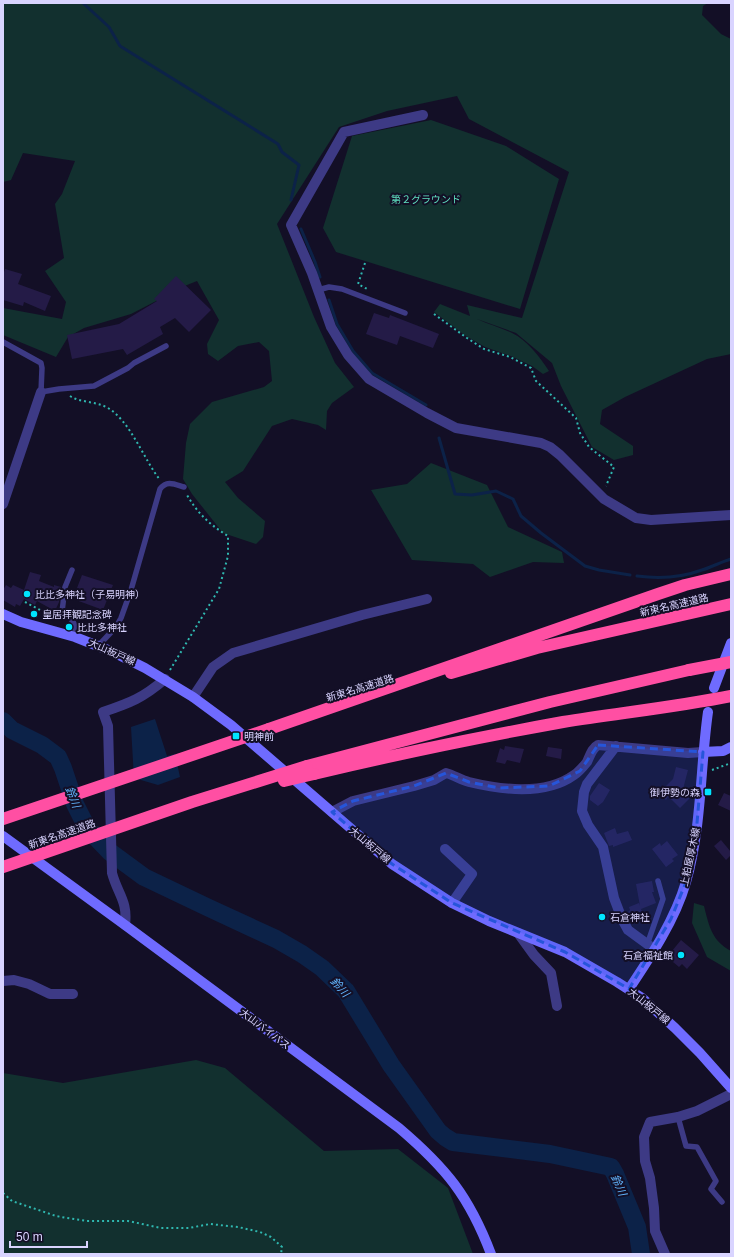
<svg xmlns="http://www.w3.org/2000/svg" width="734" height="1257" viewBox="0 0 734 1257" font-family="Helvetica,'Noto Sans JP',sans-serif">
	<rect width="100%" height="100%" fill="#130f26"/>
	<path fill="#12302f" d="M3 3H708L703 6 702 15 721 34 731 39V354L707 359 625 397 602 410 600 424 633 446V455L614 460 592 447 561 386 552 363 516 333 477 319C488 324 501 328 512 333 527 340 540 357 549 371L543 374 532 366 511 356 485 347 466 336 434 312 440 304 470 316 467 305 522 318 569 172 469 119 457 96 387 111 339 127 277 224 314 317 335 363 354 387 332 403 327 411 326 430 318 425 292 419 272 426 243 471 225 482 238 498 265 521 263 537 256 544 223 533 192 494 183 479 186 443 190 424 212 402 264 387 272 381 269 351 259 342 238 346 218 361 208 354 207 344 219 320 197 281 187 285 131 314 84 328 68 337 56 357 3 335V308L62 319 66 302 45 271 64 258 55 204 62 194 75 161 23 153 11 180 3 182Z
		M431 120 506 146 559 179 520 309 336 252 323 228 352 136Z
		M431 463 487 485 508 527 562 552 564 563 533 562 490 577 473 564 412 560 371 490 407 484Z
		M694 903 704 906C709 926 712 941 731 951V971L707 957 692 923Z
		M196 1060 225 1068 324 1151 398 1149 448 1188 473 1254H3V1073L63 1083Z"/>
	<path fill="#0c2248" d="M155 719 167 756 175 754 180 777 158 785 134 778 131 727Z"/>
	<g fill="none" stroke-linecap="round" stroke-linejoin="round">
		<path stroke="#0c2248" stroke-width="3" d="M83 3 109 27 120 46 278 144 282 152 299 165 291 200
			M301 229 315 262 320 277
			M329 300 337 324 353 351 372 373 426 405
			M439 438 455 494 472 495 496 491 513 499 521 516 541 533 585 566 599 570 630 575
			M637 576C659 579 680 578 702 570 712 567 721 562 731 559"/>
		<path stroke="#0c2248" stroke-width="18" d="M3 721 12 730 42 745 58 757 63 768 75 804 87 828 110 852 144 877 209 908 276 939 302 954 322 968 346 991 391 1065 438 1131 445 1137 453 1142 550 1154 611 1167 615 1174 637 1227 641 1254"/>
	</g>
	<path fill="#241b47" d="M5 269 22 274 18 284 51 296 45 311 24 302 23 306 3 300V275Z
		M176 276 211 310 189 332 175 318 160 327 163 334 127 355 123 349 72 359 67 335 119 324 157 301 154 299Z
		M374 313 389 318 390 315 439 334 433 348 400 336 397 345 366 334Z
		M30 572 41 575 39 581 54 587V585L61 587 59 602 55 611 37 601 35 605 24 599 20 606 16 604 15 607 3 600V590L6 585 11 588 13 585 24 590Z
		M82 575 113 585 103 610 76 600 80 589 77 588Z
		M505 746 524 749 520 763 507 760 505 764 496 762 500 748 504 750Z
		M548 747 562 749 561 759 546 756Z
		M676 767 688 770 683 789 689 795 688 796 690 798 680 808 672 800 668 797 666 800 659 793 673 779Z
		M599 783 610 790 603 802 598 806 590 800V796Z
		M724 793 731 796V811L718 805Z
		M615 828 617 834 628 831 632 840 613 847V845L609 846 604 833Z
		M721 840 731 852V855L726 860 714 846Z
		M667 841 678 855 672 859 674 861 666 867 652 849 660 843 661 846Z
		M652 881 654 892H652L656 903 641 909 644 916 631 921 627 913 630 910 629 907 639 903 640 906 636 884Z
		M681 940 699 955 687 969 682 964 679 967 667 957Z"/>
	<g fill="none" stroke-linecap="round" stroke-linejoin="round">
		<path stroke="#2fb8b0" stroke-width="2" stroke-dasharray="2 3" stroke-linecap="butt" d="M365 263 358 284 369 290
			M434 314 467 338 484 349 510 357 531 368 536 381 576 418 580 433 589 447 614 467 606 486
			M70 396C81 403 96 401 108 408 131 422 143 458 160 480
			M25 602 57 619
			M170 670 219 589 228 556V536C210 525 196 512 186 493
			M712 770 731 763
			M3 1193 12 1201 56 1216 67 1218 87 1221H128L161 1228H189L210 1224 238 1227 260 1232 271 1237 282 1247 281 1254"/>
		<path stroke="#3d3a85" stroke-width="5.5" d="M318 290 329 287 342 289 405 313
			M3 342 41 363 42 368 41 392 59 389 94 386 128 368 134 363 166 346
			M72 570 65 587 62 612C74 621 76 622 75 637
			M99 645 116 627 121 618 131 590 160 489C167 480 174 484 184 487
			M647 945 663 899 658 881
			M678 1117 686 1146 697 1147 716 1181 711 1189 722 1202"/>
		<path stroke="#3d3a85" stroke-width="10" d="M423 115 344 132 291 225 312 273 331 327 348 355 369 379 427 413 456 428 541 443 550 447 560 455 604 499 636 518 651 520 731 515
			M3 504 41 392
			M193 697 213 667 233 653 362 615 427 599
			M616 746 587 784 584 792 582 811 588 825 603 847 614 898 622 919 628 930 654 949
			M332 812 353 801 414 786 434 780 446 773C454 775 461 780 469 782 502 790 545 796 574 775 579 772 583 767 587 762 590 756 592 748 598 745L688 753 703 752
			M445 849 472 874 452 903
			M125 925C128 901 118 895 112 873L108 726 103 712C130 703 143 698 165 679
			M518 933 534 955 551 973 557 1006
			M3 981 14 980 29 984 50 994H73
			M665 1254 655 1231 654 1208 650 1178 645 1161 644 1137 650 1122 678 1117 697 1111 731 1094"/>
		<path stroke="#6f6bff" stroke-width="10" d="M3 614 21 622 75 637 113 652 145 668 193 697 231 725 392 864 452 903 489 921 565 952 617 982 642 998 675 1028 700 1053 731 1088
			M714 688 731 643
			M703 752 723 751 731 747
			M3 836 125 925 399 1128C446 1168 469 1196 491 1254
			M629 989C651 956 675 920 686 882 702 827 700 768 708 712"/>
		<path stroke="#ff4fa3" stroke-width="12" d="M451 673 537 648 731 604
			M269 729 658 594 685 585 731 574
			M307 766 550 702 689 670
			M314 774C397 754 480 737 563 722 619 713 676 707 731 696"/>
		<path stroke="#ff4fa3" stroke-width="12" d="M689 670 731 662
			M284 781 314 774
			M3 819 269 729
			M3 867 192 802 307 766"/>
	</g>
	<path fill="#2655da" fill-opacity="0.2" stroke="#2655da" stroke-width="3" stroke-dasharray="8 5" stroke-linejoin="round" d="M598 745 703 752 696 835 686 882 671 919 629 989 565 952 452 903 392 864 332 812 353 801 414 786 446 773 469 782 499 788 549 786 580 771Z"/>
	<g fill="#00e5ff" stroke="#130f26" stroke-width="1.5">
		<circle cx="27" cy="594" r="4"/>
		<circle cx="34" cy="614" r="4"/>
		<circle cx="69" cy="627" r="4"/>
		<rect x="232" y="732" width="8" height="8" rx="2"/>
		<rect x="704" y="788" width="8" height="8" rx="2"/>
		<circle cx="602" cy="917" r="4"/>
		<circle cx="681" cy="955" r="4"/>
	</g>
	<g text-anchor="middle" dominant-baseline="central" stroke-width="4" stroke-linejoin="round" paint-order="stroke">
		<g font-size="10" fill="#5fe0c0" stroke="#130f26">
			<text x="426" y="199">第２グラウンド</text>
		</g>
		<g font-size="10" fill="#d9d4ff" stroke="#130f26" text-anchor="start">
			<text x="35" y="594">比比多神社（子易明神）</text>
			<text x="42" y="614">皇居拝観記念碑</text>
			<text x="77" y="627">比比多神社</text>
			<text x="244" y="736">明神前</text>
			<text x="700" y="792" text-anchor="end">御伊勢の森</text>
			<text x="610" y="917">石倉神社</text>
			<text x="673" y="955" text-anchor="end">石倉福祉館</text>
		</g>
		<g font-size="10" fill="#d9d4ff" stroke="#130f26">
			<text transform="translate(674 605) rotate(-13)">新東名高速道路</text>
			<text transform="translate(112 652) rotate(24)">大山板戸線</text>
			<text transform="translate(360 688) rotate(-17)">新東名高速道路</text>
			<text transform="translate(62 834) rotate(-19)">新東名高速道路</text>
			<text transform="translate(370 845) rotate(40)">大山板戸線</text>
			<text transform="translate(690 857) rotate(-78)">上粕屋厚木線</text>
			<text transform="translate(649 1006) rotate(39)">大山板戸線</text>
			<text transform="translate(265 1029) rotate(37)">大山バイパス</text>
		</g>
		<g font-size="11" font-style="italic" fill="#62b6ff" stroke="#130f26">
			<text transform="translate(73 797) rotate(68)">鈴川</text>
			<text transform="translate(340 987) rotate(48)">鈴川</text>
			<text transform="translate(619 1185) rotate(66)">鈴川</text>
		</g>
	</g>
	<rect width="734" height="1257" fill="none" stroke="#d9d4ff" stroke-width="8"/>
	<path d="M10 1241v6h77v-6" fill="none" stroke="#d9d4ff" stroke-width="2"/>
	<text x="16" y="1241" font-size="12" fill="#d9d4ff" stroke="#130f26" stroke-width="3" paint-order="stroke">50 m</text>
</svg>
